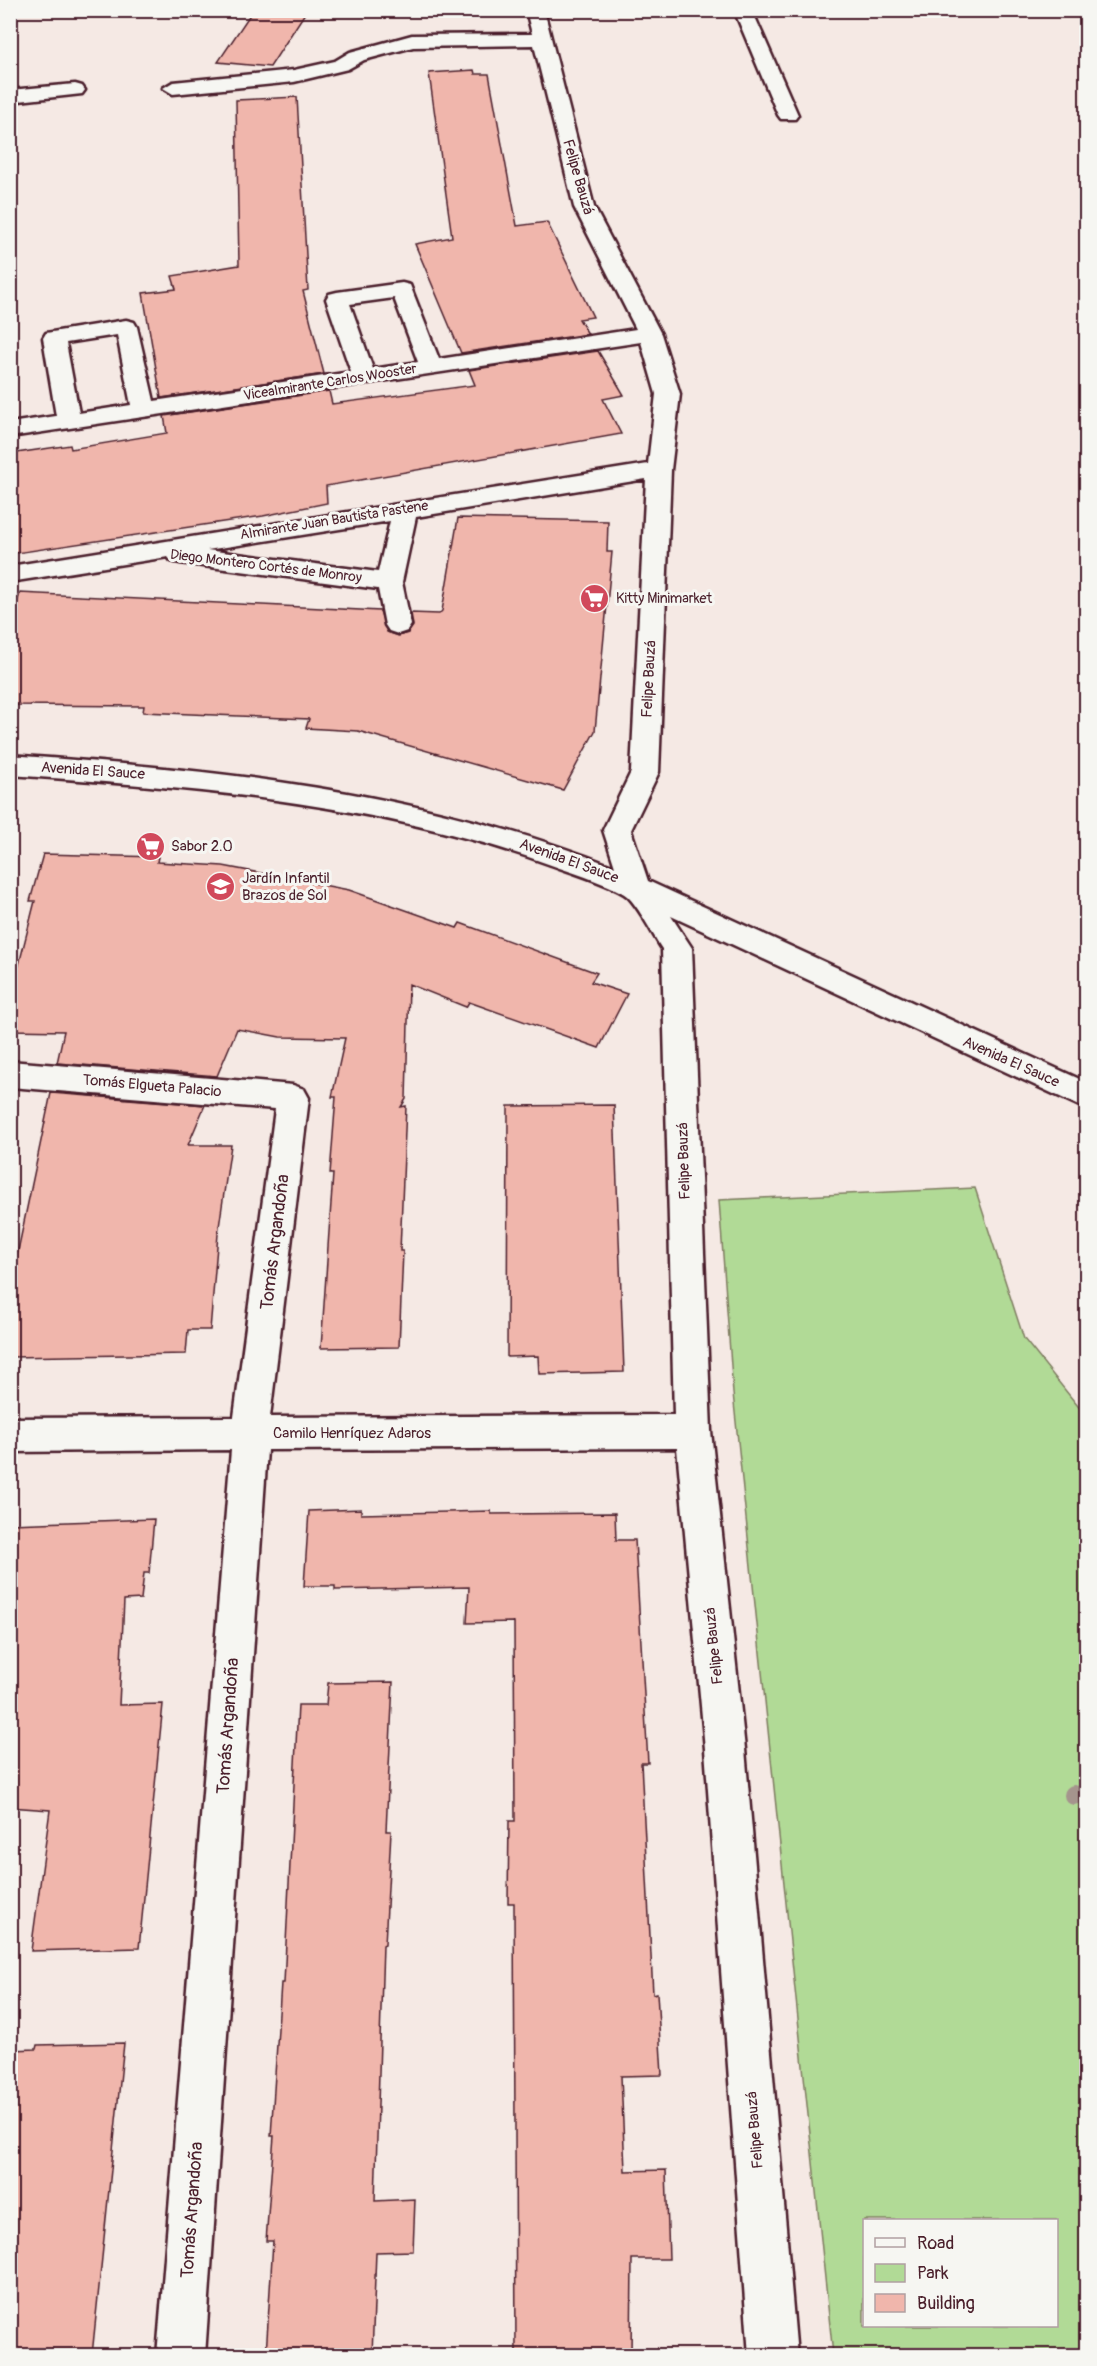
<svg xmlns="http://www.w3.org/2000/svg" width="1097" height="2366" viewBox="0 0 1097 2366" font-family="Pangolin,sans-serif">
	<rect width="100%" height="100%" fill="#f5e9e4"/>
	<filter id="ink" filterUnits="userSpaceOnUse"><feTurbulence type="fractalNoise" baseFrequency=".0167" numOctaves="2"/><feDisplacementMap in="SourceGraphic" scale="12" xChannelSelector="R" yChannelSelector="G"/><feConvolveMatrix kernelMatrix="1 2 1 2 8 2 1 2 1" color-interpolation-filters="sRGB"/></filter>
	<g filter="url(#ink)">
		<path fill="#b1da96" stroke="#7e7c60" stroke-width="1.5" fill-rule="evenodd" d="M975 1188 1024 1339 1086 1416V2355H833L733 1393 719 1200ZM864 2220H1056V2326H864Z"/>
		<path fill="#f0b6ac" stroke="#4a1f2b" stroke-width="1.5" d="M253 10H307L270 67 218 62Z
			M474 70 475 74H489L517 226 547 222 593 317 579 319 588 334 461 353 415 244 452 237 429 73Z
			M297 97 308 290 303 291 324 374 161 398 143 293 176 289 172 276 239 265 236 100Z
			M598 351 624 395 603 399 621 434 326 486 327 503 263 516 10 554V454L70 445 71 449 167 433 164 416 329 391 332 404 475 385 469 370Z
			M458 518 608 521 607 552H612L595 731 563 790 358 731 306 728 309 719 143 712 144 706 10 705V625L20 593 380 611 387 632 399 636 408 633 413 626 411 613 439 614 442 611Z
			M43 854 158 857 157 862 223 866 349 890 457 928 460 923 597 973 591 982 627 994 599 1048 469 1002 466 1007 409 984 406 1099 401 1107 406 1106 400 1251H403L399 1347 321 1348 333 1174H330L336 1097H332L345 1038 280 1037 237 1029 217 1076 57 1063 64 1031 10 1030V1000L35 901H30Z
			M51 1093 205 1105 188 1145H231L218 1234 210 1330H188L186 1354 10 1357V1266L15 1265Z
			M614 1105 624 1372 539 1374 538 1356 507 1357 508 1106Z
			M361 1509V1514L491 1511V1514L615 1513 616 1540H635L648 1763H641L653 1994 657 1993 662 2075 621 2076 625 2171 666 2170 669 2259H632L631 2355H516L514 1903H508L509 1821H515L514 1622 467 1623 469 1587 335 1590V1586H304L309 1511Z
			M154 1519 149 1573H144L141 1599 124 1600 119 1705 163 1704 139 1948 31 1951 50 1810 10 1807V1524Z
			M393 1682 386 1831H391L385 1944 383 1945 375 2201 415 2199 413 2251 376 2252 372 2355H266L273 2241H266L274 2136H271L281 1983H284L298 1705H326L328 1683Z
			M124 2043 92 2355H10V2072L13 2050 36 2049 37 2045Z"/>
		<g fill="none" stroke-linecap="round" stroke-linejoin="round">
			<defs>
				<path id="minor" d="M526 10H544L594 207 661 334 680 394 671 470 659 772 631 830 648 881 1086 1082V1109L671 916 692 948 711 1431 745 1749 797 2356H749L705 1749 677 1448 267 1450 205 2356H157L231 1450 10 1452V1418L234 1417 275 1109 10 1087V1061L293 1085 304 1089 309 1098 270 1417 674 1415 662 949C653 935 639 907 627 896 615 886 568 871 551 865 378 802 193 788 10 775V755C219 770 418 790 615 867L603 830 631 772 646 479 416 517 402 582 411 625 407 631 398 634 389 631 385 625 378 589 180 563 171 561 168 557 10 582V566L648 464 656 394 641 342 10 437V423L56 416 43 338 46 333 126 320 134 322 137 327 154 401 351 372 326 299 329 294 337 292 402 283 410 285 439 359 636 329 574 207 534 45 413 47 364 60 348 69 294 82 173 94 163 88 173 82 294 70 335 61 350 52 412 35 532 34ZM394 298 418 362 373 369 350 304ZM117 335 131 405 79 413 66 343ZM390 521 378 572 207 550Z
					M734 10H752L798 115 795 119H781L778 115Z
					M75 84 82 86 85 90 82 94 10 102V90Z"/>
			</defs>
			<use href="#minor" stroke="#4a1f2b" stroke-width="5"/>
			<use href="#minor" fill="#f6f6f2" fill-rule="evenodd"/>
		</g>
		<circle fill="#a5948d" cx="1074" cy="1795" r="10"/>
	</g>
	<defs>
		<symbol id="supermarket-disc" viewBox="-11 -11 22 22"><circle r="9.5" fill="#d1495b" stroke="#f6f6f2"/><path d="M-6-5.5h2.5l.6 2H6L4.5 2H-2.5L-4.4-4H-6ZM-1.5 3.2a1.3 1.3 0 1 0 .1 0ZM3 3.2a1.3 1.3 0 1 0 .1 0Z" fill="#fff"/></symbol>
		<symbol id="school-disc" viewBox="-11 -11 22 22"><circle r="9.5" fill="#d1495b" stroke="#f6f6f2"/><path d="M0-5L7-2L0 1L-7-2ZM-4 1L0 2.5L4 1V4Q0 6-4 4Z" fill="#fff"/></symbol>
	</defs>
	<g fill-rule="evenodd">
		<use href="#supermarket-disc" x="578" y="582" width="33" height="33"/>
		<use href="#supermarket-disc" x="134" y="830" width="33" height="33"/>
		<use href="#school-disc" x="204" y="870" width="33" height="33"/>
	</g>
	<g text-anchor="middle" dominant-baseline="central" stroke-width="6" stroke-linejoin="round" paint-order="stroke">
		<g font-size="14" fill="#4a1f2b" stroke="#f6f6f2">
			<text transform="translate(330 382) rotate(-9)">Vicealmirante Carlos Wooster</text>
			<text transform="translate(334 520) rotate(-9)">Almirante Juan Bautista Pastene</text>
			<text transform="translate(266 566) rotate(7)">Diego Montero Cortés de Monroy</text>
		</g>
		<g font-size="14" fill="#4a1f2b" stroke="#f6f6f2" text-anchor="start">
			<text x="616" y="598">Kitty Minimarket</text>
		</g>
		<g font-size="15" fill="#4a1f2b" stroke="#f6f6f2">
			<text transform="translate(578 177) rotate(74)">Felipe Bauzá</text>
			<text transform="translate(649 679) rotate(-87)">Felipe Bauzá</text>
			<text transform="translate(93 771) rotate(4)">Avenida El Sauce</text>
			<text transform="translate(569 861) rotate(20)">Avenida El Sauce</text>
			<text transform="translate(1011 1062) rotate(24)">Avenida El Sauce</text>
			<text transform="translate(152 1086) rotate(5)">Tomás Elgueta Palacio</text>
			<text transform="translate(684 1161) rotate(-92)">Felipe Bauzá</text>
			<text x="352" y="1433">Camilo Henríquez Adaros</text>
			<text transform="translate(714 1646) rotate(-96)">Felipe Bauzá</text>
			<text transform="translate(755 2130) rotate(-95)">Felipe Bauzá</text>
		</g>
		<g font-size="15" fill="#4a1f2b" stroke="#f6f6f2" text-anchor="start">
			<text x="171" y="846">Sabor 2.0</text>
			<text x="242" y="878">Jardín Infantil<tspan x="242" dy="17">Brazos de Sol</tspan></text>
		</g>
		<g font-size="18" fill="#4a1f2b" stroke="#f6f6f2">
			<text transform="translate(275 1242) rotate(-83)">Tomás Argandoña</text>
			<text transform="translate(228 1726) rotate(-86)">Tomás Argandoña</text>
			<text transform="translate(192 2210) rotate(-86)">Tomás Argandoña</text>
		</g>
	</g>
	<rect width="1097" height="2366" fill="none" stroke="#f6f6f2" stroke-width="36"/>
	<rect x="18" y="18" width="1061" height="2330" fill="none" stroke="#4a1f2b" stroke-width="2" filter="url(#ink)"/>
	<rect x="863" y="2219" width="195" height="108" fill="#f6f6f2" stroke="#b1a0a2" stroke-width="1.5"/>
	<rect x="875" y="2238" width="30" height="9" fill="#f6f6f2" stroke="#b1a0a2" stroke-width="1.5"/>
	<text x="917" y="2249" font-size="18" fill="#4a1f2b">Road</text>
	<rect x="875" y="2264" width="30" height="18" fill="#b1da96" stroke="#b1a0a2" stroke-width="1.5"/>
	<text x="917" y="2279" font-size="18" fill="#4a1f2b">Park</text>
	<rect x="875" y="2294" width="30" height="18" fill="#f0b6ac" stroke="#b1a0a2" stroke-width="1.5"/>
	<text x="917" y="2309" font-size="18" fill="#4a1f2b">Building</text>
</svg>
